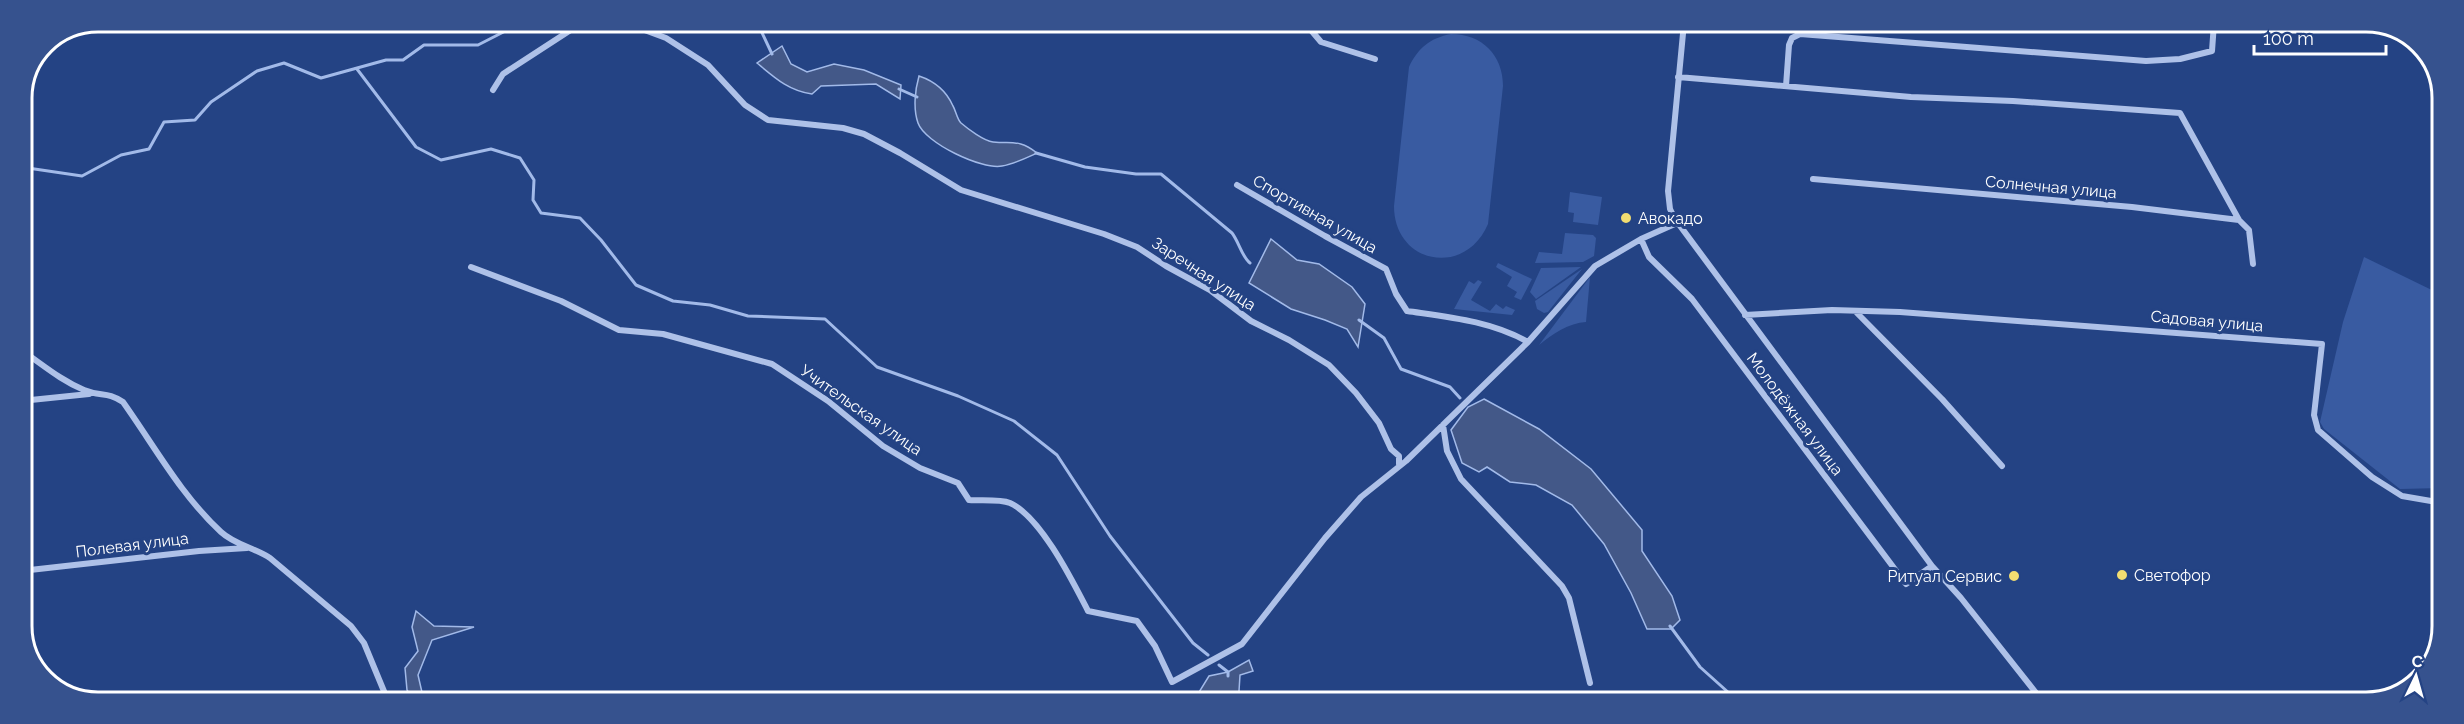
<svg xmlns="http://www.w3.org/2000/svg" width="2464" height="724" viewBox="0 0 2464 724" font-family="Raleway,sans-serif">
	<rect width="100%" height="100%" fill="#244384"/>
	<path fill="#395ba1" d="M1451 34C1482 34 1503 55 1503 86L1488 224C1465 278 1394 264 1394 206L1409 67C1418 48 1430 38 1451 34Z
		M1570 192 1602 197 1598 225 1573 222 1574 213 1568 212Z
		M1565 233 1593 235 1596 238 1594 256 1583 262 1535 263 1539 252 1562 254Z
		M2364 257 2442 295 2441 488 2400 489 2324 429 2320 422 2343 322Z
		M1498 263 1532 279 1521 300 1514 297 1517 292 1507 286 1512 277 1496 267Z
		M1581 267 1536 299 1530 292 1541 268Z
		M1582 269 1548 312 1544 313 1537 309 1535 301Z
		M1590 277 1586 322C1569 323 1552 334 1539 345Z
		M1478 280 1482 282 1471 300 1490 311 1496 304 1503 309 1506 306 1515 310 1512 315 1454 309 1469 281 1474 284Z"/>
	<path fill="#435888" stroke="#a2bae9" stroke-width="1.5" d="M782 46 791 64 807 72 834 64 864 70 901 85 900 99 876 84 821 86 812 94C789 91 775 78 757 63Z
		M919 76C934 81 946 90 953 106 956 111 957 119 961 123 968 129 984 141 993 142 1013 144 1019 139 1037 153 1026 158 1014 164 1002 166 982 170 925 143 918 123 913 109 915 90 919 76Z
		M1271 239 1297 260 1319 264 1352 287 1365 304 1358 347 1347 329 1325 320 1291 309 1249 283Z
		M1484 399 1539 429 1591 469 1642 530V551L1672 596 1680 620 1671 629H1647L1631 593 1604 544 1572 505 1536 485 1510 482 1487 467 1479 472 1462 463 1451 430 1468 407Z
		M416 611 434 626 474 627 432 640 418 675 424 701H414L407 690 405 668 418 651 412 627Z
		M1249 660 1253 671 1240 675 1239 691 1235 702H1198L1196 697 1209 676 1228 672Z"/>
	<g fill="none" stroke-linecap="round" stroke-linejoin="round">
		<path stroke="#a2bae9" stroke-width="3" d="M757 22 772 54
			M357 69 416 147 441 160 491 149 520 158 534 180 533 200 541 213 580 218 601 240 636 285 673 301 710 305 748 316 825 319 877 367 958 396 1014 421 1057 455 1110 536 1193 643 1208 655
			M899 89 917 97
			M1036 153 1085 167 1136 174H1161L1232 233C1239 242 1242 257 1250 263
			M21 167 82 176 121 155 149 149 164 122 195 120 211 102 257 71 284 63 321 78 386 60H403L424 45H478L525 21
			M1359 320 1384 338 1401 369 1450 387 1460 398
			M1670 626 1700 667 1739 702
			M1219 665 1228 672V676"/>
		<path stroke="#aec1e8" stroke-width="6" d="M623 22 666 38 708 65 745 105 768 120 843 128 864 134 900 153 961 190 1104 234 1137 247 1166 266 1210 290 1251 321 1289 340 1329 365 1356 393 1379 423 1391 449 1399 456V464
			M1133 22 1171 27 1180 22
			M1288 22 1310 29 1321 42 1375 59
			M1684 23 1668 191 1670 209 1675 219 1932 566 1961 598 2044 703
			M1678 77 1911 97 2013 101 2180 113 2239 220 2249 230 2253 264
			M1786 86 1789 45 1792 38 1800 34 2146 61 2180 59 2212 51 2214 23
			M493 90 503 74 583 22
			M1813 179 2132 207 2239 220
			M1237 185 1325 236 1386 269 1396 294 1407 311C1448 317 1491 321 1528 342
			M1641 239 1649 257 1692 299 1906 584 1932 566
			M471 267 561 301 619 330 663 334 772 364 828 401 883 446 920 468 958 483 969 500C981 501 1000 499 1010 503 1041 517 1073 582 1088 611L1137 621 1155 646 1172 682 1242 644 1325 538 1361 497 1406 461 1528 342 1595 266 1641 239 1677 223
			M1857 313 1942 399 2002 466
			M1745 315 1832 310 1900 312 2322 344 2314 415 2318 430 2372 477 2402 496 2431 501H2441
			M21 350C42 364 60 380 84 390 101 397 107 391 123 402 155 447 181 495 221 532 235 545 255 548 270 558L351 626 364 643 388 701
			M21 401 89 394
			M1443 425 1447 451 1461 479 1562 586 1569 598 1590 683
			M21 571 199 551 247 548"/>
	</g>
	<g fill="#f2dd71" stroke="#244384" stroke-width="2">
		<circle cx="1626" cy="218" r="6"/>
		<circle cx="2122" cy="575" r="6"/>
		<circle cx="2014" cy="576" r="6"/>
	</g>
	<g text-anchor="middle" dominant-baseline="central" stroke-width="6" stroke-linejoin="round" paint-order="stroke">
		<g font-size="16" fill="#fff" stroke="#244384">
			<text transform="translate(2051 187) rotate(5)">Солнечная улица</text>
			<text transform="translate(1315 214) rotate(30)">Спортивная улица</text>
			<text transform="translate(1204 274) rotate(33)">Заречная улица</text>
			<text transform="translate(2207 321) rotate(5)">Садовая улица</text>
			<text transform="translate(861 410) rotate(35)">Учительская улица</text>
			<text transform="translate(1795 414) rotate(53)">Молодёжная улица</text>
			<text transform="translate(132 545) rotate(-7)">Полевая улица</text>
		</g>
		<g font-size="16" fill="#fff" stroke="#244384" text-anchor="start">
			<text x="1638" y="218">Авокадо</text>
			<text x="2134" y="575">Светофор</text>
			<text x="2002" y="576" text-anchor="end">Ритуал Сервис</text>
		</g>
	</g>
	<path d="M0 0H2464V724H0ZM98 32H2366A66 66 0 0 1 2432 98V626A66 66 0 0 1 2366 692H98A66 66 0 0 1 32 626V98A66 66 0 0 1 98 32Z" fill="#36528e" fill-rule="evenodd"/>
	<path fill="none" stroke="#fff" stroke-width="3" d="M98 32H2366A66 66 0 0 1 2432 98V626A66 66 0 0 1 2366 692H98A66 66 0 0 1 32 626V98A66 66 0 0 1 98 32Z"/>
	<g transform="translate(2416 676) rotate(5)" stroke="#244384" stroke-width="4.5" paint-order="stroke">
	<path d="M0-4.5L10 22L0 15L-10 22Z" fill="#ffffff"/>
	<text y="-9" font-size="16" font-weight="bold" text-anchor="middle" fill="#ffffff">С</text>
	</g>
	<path d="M2254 45v9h132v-9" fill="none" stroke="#ffffff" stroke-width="3"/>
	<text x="2263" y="45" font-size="18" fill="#ffffff" stroke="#244384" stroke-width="4.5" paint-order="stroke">100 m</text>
</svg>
